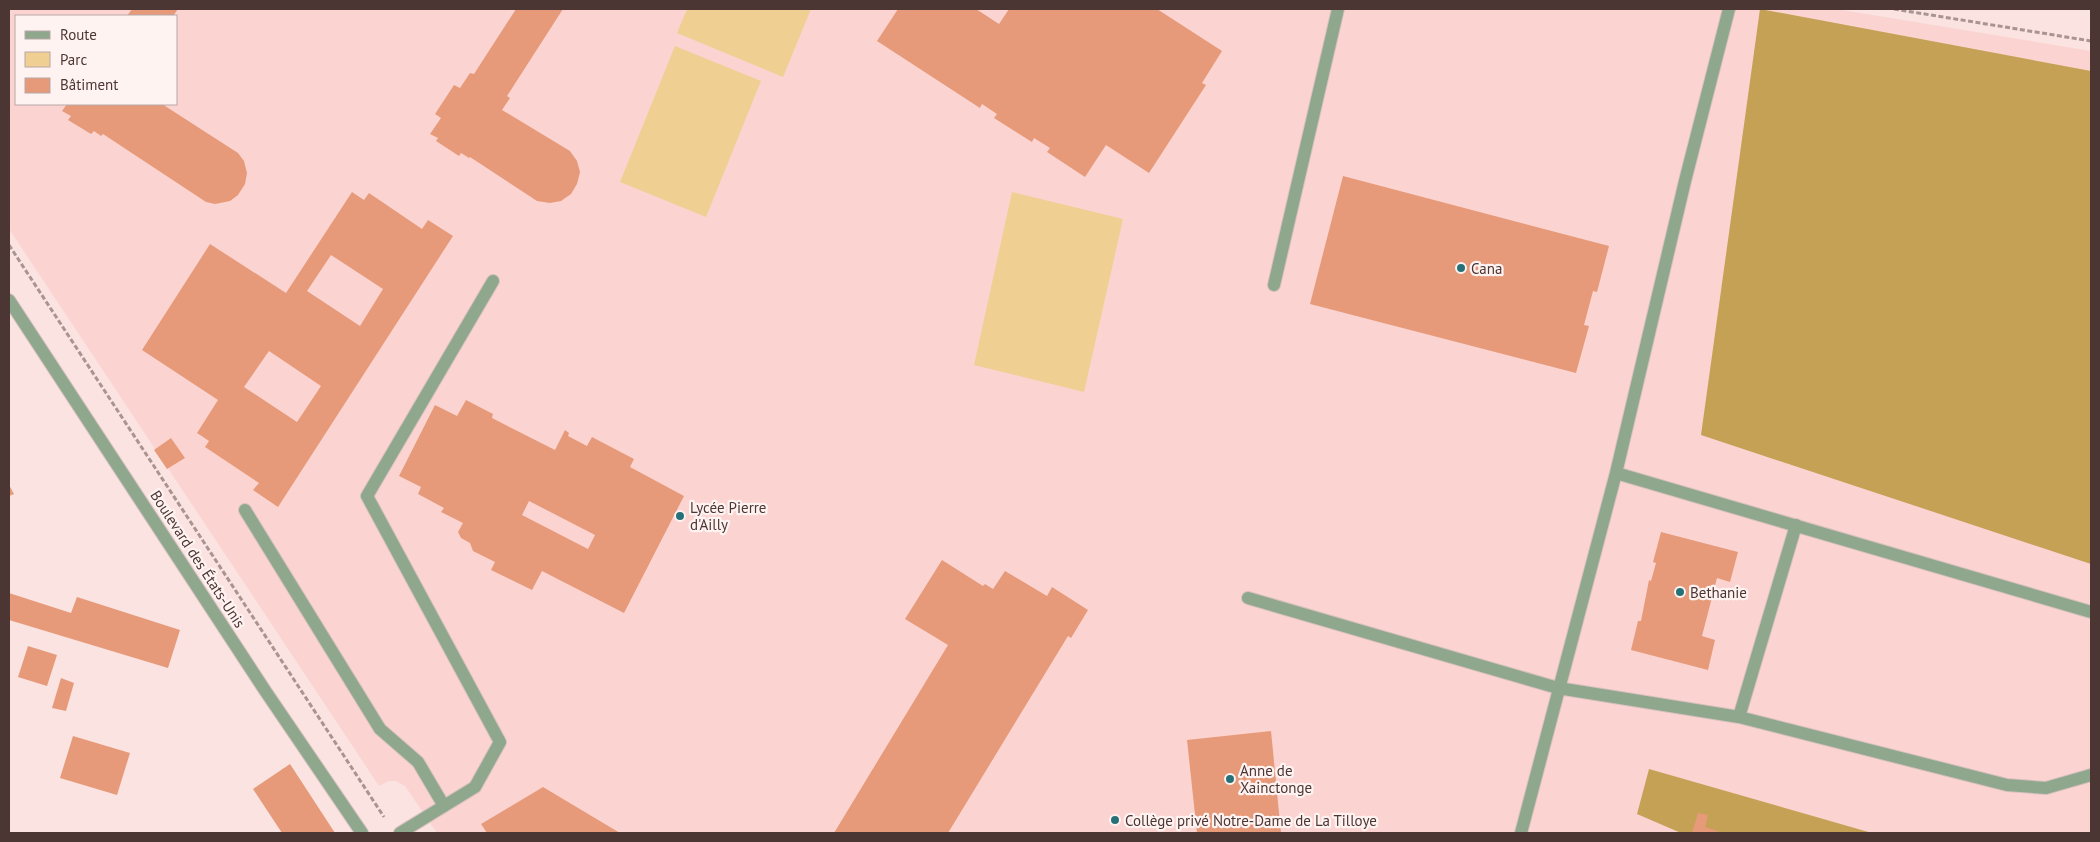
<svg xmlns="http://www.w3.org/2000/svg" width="2100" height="842" viewBox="0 0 2100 842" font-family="'PT Sans',sans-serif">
	<rect width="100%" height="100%" fill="#fae3e1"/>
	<path fill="#fbd4d1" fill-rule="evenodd" d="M9 9H1836L2091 51V833H437L405 786 396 781H389L379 786 9 229ZM16 16H176V104H16Z"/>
	<path fill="#efcf92" d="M687 9H811L783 77 677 33Z
		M675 46 761 81 706 217 620 182Z
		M1012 192 1123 219 1084 392 974 365Z"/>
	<path fill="#c5a156" d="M1760 9 2091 71V564L1701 435Z
		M1649 769 1872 833H1681L1637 814Z"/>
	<path fill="#e69a7a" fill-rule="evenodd" d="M132 9H178L173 16H127Z
		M516 9H563L507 96 510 98 502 110 570 151 577 161 580 172 577 184 571 194 561 201 550 203 537 201 470 157 469 158 461 153 459 156 436 141 438 138 430 134 441 118 435 114 454 85 460 88 470 73 474 74Z
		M898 9H976L999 24 1009 9H1157L1222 51 1202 83 1206 85 1149 173 1106 145 1085 177 1047 152 1050 148 1034 138 1032 142 994 118 997 114 982 104 980 108 877 41Z
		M67 104H162L238 153 244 161 247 173 245 184 238 195 230 201 215 204 206 202 103 134 101 136 94 131 91 134 68 120 71 116 62 111Z
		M1343 176 1609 246 1597 292 1593 291 1584 325 1589 326 1576 373 1310 304Z
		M352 192 364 200 369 193 422 229 428 220 453 236 278 507 253 490 259 483 205 447 209 441 197 433 218 400 142 350 210 244 286 293ZM331 255 383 289 360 326 307 291ZM269 351 321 386 297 422 244 387Z
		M466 400 493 414 492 418 555 450 565 430 569 433 568 436 587 446 592 437 634 459 630 467 684 496 624 613 542 571 532 590 491 570 495 562 473 551 470 543 461 538 458 532 463 523 441 512 444 508 418 494 421 487 399 476 435 405 457 416ZM529 501 595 535 588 549 522 515Z
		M171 438 185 458 167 469 154 450Z
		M9 485 14 494 9 496Z
		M1661 532 1738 552 1730 582 1717 578 1702 636 1715 640 1708 670 1631 650 1638 621H1641L1649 580 1651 581 1656 563 1653 562Z
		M942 560 983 586 985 584 993 589 1005 571 1047 596 1052 587 1088 610 1071 638 1068 636 948 833H834L948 645 905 619Z
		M9 593 71 613 77 597 180 630 168 668 9 620Z
		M28 646 57 655 47 686 18 677Z
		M61 678 74 683 66 711 52 708Z
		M1271 731 1281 833H1197L1187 740Z
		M73 736 130 753 117 795 60 778Z
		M290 764 335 833H282L253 789Z
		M543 787 620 833H487L481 824Z
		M1698 813 1708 815 1705 827 1723 833H1692Z"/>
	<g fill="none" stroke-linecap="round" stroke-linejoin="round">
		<defs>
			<path id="minor" d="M1274 285 1338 9
				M9 300 266 692 362 833
				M1616 473 2091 612
				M245 510 380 729 418 762 444 806
				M1248 598 1558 688 1739 717 2007 785 2046 788 2091 775
				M1739 717 1796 525
				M400 833 475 787 500 742 367 496 493 281
				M1521 833 1616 473 1685 181 1729 9"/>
		</defs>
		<use href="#minor" stroke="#d7c0be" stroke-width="14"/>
		<path stroke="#aa9492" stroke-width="3" stroke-dasharray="5 2.5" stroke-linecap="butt" d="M1894 9 2091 41
			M9 245 384 817"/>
		<use href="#minor" stroke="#8ea78d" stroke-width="12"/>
	</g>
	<g fill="#267177" stroke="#fff3f2" stroke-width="2">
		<circle cx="1461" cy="268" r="5"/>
		<circle cx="680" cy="516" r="5"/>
		<circle cx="1680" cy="592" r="5"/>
		<circle cx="1230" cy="779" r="5"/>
		<circle cx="1115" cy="820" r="5"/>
	</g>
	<g text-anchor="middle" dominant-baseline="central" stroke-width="4.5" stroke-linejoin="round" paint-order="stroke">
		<g font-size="15" fill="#4c3634" stroke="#fff3f2" text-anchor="start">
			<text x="1471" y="268">Cana</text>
			<text x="690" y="507">Lycée Pierre<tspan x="690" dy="17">d'Ailly</tspan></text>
			<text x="1690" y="592">Bethanie</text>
			<text x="1240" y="770">Anne de<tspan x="1240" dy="17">Xainctonge</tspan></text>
			<text x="1125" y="820">Collège privé Notre-Dame de La Tilloye</text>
		</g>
		<g font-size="15" fill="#4c3634" stroke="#fff3f2">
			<text transform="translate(198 559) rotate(57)">Boulevard des États-Unis</text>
		</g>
	</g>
	<rect width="2100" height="842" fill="none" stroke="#4c3634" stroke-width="20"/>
	<rect x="15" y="15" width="162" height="90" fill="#fff3f2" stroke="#b7a7a6"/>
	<rect x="25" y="31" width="25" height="8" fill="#8ea78d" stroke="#b7a7a6"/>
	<text x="60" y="40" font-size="15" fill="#4c3634">Route</text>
	<rect x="25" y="52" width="25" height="15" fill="#efcf92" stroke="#b7a7a6"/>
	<text x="60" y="65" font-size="15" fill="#4c3634">Parc</text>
	<rect x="25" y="78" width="25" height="15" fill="#e69a7a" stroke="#b7a7a6"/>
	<text x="60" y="90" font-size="15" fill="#4c3634">Bâtiment</text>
</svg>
